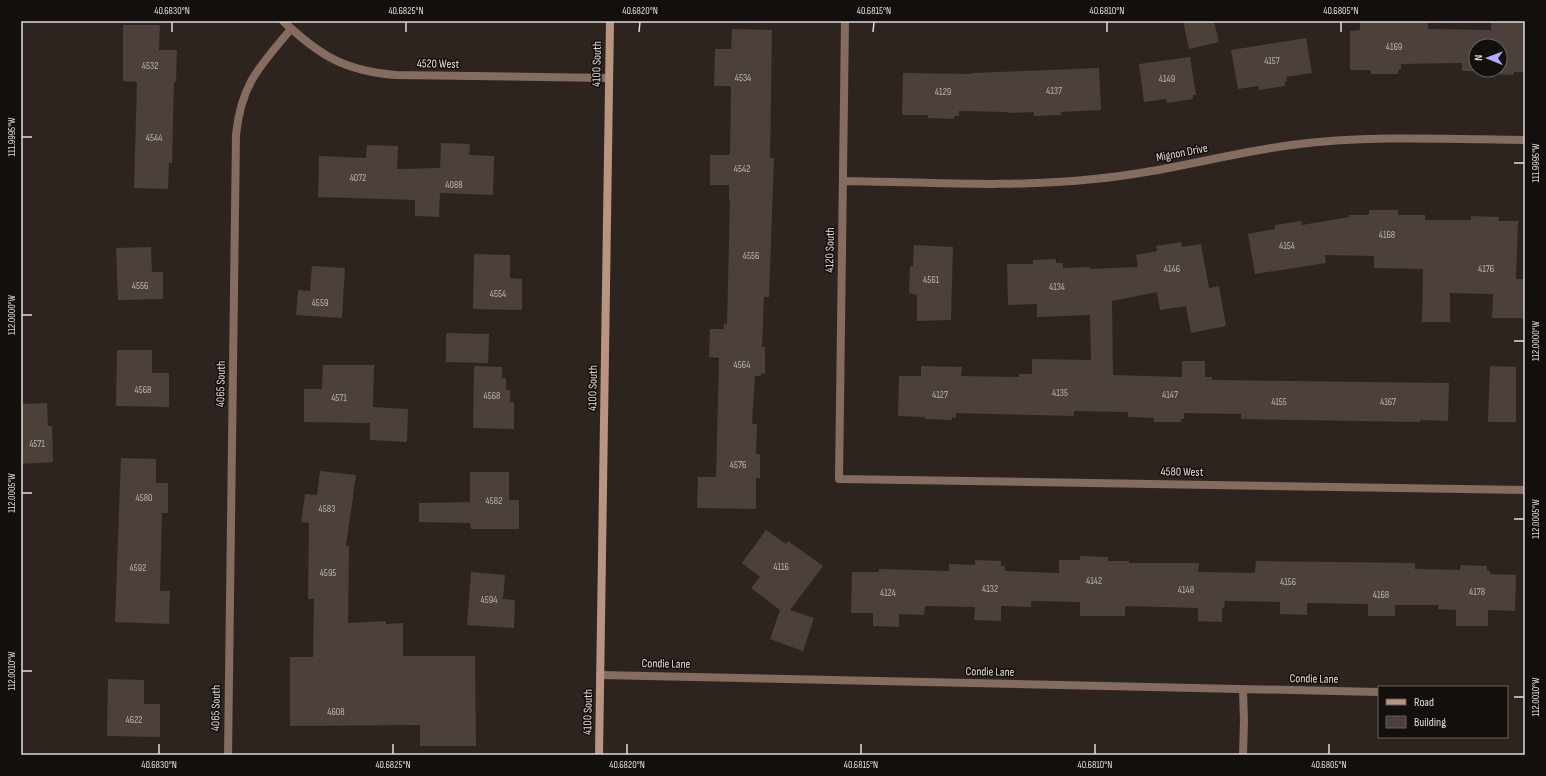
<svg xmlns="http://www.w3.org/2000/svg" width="1546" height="776" viewBox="0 0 1546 776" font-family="'Sofia Sans Condensed',sans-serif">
	<rect width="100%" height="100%" fill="#2e241f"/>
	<path fill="#4b403a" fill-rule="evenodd" d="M1183 21H1214L1219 42 1189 49Z
		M1360 21H1428V29L1491 30V21H1525V72H1514V75L1487 74V71H1462V63L1401 64V70L1399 69 1398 74H1371V70H1350V31L1360 30ZM1476 46H1500V70H1476Z
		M123 25H160L159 50H177L176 82H174L172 163H169L168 189 134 188 137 82 123 81Z
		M732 29 772 30 770 158H774L769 297H764L762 347H765V374L761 373V376H755L752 424H757L756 454H760V478H756V509L697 508 698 477H716L719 358 709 357 710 329H724V323L727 324 730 200H729V185H710V155H730L731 86H714L715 49H731Z
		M1306 38 1312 73 1286 77 1287 81 1285 82V86L1259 90 1258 86 1238 89 1231 50Z
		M1190 57 1196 95H1193V99L1167 103 1166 99 1144 102 1139 64Z
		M1099 68 1101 110 1061 112V115L1034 116V112L1008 113V112L959 111V116H954V119L928 118V115H902L903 73 971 74V73Z
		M441 143 470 144 469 155 494 156 493 195 440 193 439 217 415 216V200L318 197 319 156 366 158 367 145 398 146 397 169 440 168Z
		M1369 210H1398V215H1425V220H1471V216L1499 217V221H1518L1516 279H1525V318H1492L1493 294 1450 293V322H1422L1423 269 1374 268V256L1325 255 1326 263 1255 274 1248 234 1275 229V225L1301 221 1302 225 1349 217V215H1369Z
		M1181 242 1182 247 1201 244 1209 288 1219 286 1226 326 1191 333 1186 306 1160 310 1157 292 1112 301 1113 375 1182 377V361H1205V377H1212V380L1449 383 1448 421 1420 420V422L1241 419V414L1184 413V419H1181V422H1154V418L1128 417V412L1074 411V416L956 413V418L952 417V420L925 419V417L898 416 899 376H921V366L962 367 961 376 1019 377V374H1032V359L1091 360 1090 315 1037 317V304L1008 305 1007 264H1033V260L1056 259V263H1063V268L1090 267V269L1138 267 1136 255 1157 251 1156 246Z
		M914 245 953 247 951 320 917 321V295L909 293 910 266H913Z
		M151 247 152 272H163V299L118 300 116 248Z
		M474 254 510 255V278L522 279V310L473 309Z
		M312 266 345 268 342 318 296 315 298 290 310 291Z
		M446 333 489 334 488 363 446 362Z
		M117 350H152V373H169V407L116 406Z
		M323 365H374L373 407 408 409 407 442 370 440V423L304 422V389H322Z
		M474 366 502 367V378H506V390H510V402H514V429L473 428Z
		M1490 366 1516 367V422H1488Z
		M47 403 48 426H52L53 462 21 464V404Z
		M121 458 156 459V483H168V513H162L160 591H170L169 624 115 622Z
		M320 471 356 475 346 546H349L348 623 386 621V624L403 623V656H475L476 746H420V725L290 726V657H313L314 599H308L309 523 301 522 305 494 317 495Z
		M470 472H509V500H519V529H471L470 523 419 522V503L470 502Z
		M766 530 786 544 788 541 823 566 790 610 814 618 803 651 770 639 780 610 751 588 760 577 742 563Z
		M1080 556 1108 557V561H1129V563H1199L1198 572 1255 573 1256 561 1415 563V569L1460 570 1461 565 1487 566V571H1490V574L1516 575 1515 611 1488 610V626H1456V610L1438 609V605H1395V616H1368V604L1307 603V615L1280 614V602L1225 601 1224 608H1222V622L1198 621V608L1125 606V616H1080V602L1031 601V607L1001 606V621L974 620 975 607 925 606 924 615 899 614V627L873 626V613H851L852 572H879V569L949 571V564L975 565V560L1001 561V566H1005V571L1059 573V560H1080Z
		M471 572 505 575 503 599 515 600 514 628 467 625Z
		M108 679 144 680V704H160V737L107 736Z"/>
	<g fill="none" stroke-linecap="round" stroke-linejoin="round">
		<path stroke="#846c60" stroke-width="8" d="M1243 690 1244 721 1243 755"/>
		<path stroke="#846c60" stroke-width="8" d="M283 21C320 56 345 71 396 75L609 78
			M845 21 839 479 1525 490
			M843 181C926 182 1011 188 1094 179 1161 173 1225 154 1291 145 1368 135 1447 139 1525 140
			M600 675 1379 692
			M228 755 236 135C241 84 260 66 291 29"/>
		<path stroke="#b99480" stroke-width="8" d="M599 755 610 21"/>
	</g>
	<path fill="none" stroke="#e1dad7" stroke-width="1.5" d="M172 32V22M406 32V22M639 32 640 22M873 32 874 22M1107 32V22M1341 32V22M22 137H32M1514 163H1524M22 315H32M1514 341H1524M22 493H32M1514 519H1524M22 671H32M1514 697H1524M159 754V744M393 754V744M627 754V744M861 754V744M1095 754V744M1329 754V744"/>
	<g text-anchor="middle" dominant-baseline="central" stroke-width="3" stroke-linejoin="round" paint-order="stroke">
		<g font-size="10" fill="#bcb4b0">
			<text x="1394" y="47">4169</text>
			<text x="1272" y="61">4157</text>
			<text x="150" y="66">4532</text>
			<text x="743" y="78">4534</text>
			<text x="1167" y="79">4149</text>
			<text x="1054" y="91">4137</text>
			<text x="943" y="92">4129</text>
			<text x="154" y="138">4544</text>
			<text x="742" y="169">4542</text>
			<text x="358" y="178">4072</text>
			<text x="454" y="185">4088</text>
			<text x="1387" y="235">4168</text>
			<text x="1287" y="246">4154</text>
			<text x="751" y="256">4556</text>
			<text x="1172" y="269">4146</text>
			<text x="1486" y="269">4176</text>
			<text x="931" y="280">4561</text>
			<text x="140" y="286">4556</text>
			<text x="1057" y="287">4134</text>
			<text x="498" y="294">4554</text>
			<text x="320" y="303">4559</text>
			<text x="742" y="365">4564</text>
			<text x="143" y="390">4568</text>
			<text x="1060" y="393">4135</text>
			<text x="940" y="395">4127</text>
			<text x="1170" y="395">4147</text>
			<text x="492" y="396">4568</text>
			<text x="339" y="398">4571</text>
			<text x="1279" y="402">4155</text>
			<text x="1388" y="402">4167</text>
			<text x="37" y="444">4571</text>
			<text x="738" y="465">4576</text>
			<text x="144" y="498">4580</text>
			<text x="494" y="501">4582</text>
			<text x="327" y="509">4583</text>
			<text x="781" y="567">4116</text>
			<text x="138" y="568">4592</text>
			<text x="328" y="573">4595</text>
			<text x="1094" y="581">4142</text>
			<text x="1288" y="582">4156</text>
			<text x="990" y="589">4132</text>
			<text x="1186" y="590">4148</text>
			<text x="1477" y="592">4178</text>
			<text x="888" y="593">4124</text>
			<text x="1381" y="595">4168</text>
			<text x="489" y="600">4594</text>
			<text x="336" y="712">4608</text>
			<text x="134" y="720">4622</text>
		</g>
		<g font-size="12" fill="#e1dad7" stroke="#130f0c">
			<text transform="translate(438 64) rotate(1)">4520 West</text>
			<text transform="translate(597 64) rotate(-89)">4100 South</text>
			<text transform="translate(1182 153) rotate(-11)">Mignon Drive</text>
			<text transform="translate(830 250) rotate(-89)">4120 South</text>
			<text transform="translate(221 384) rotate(-89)">4065 South</text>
			<text transform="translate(593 388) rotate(-89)">4100 South</text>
			<text transform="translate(1182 472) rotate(1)">4580 West</text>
			<text transform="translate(666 664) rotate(1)">Condie Lane</text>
			<text transform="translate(990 672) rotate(1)">Condie Lane</text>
			<text transform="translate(1314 679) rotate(1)">Condie Lane</text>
			<text transform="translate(216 708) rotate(-89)">4065 South</text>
			<text transform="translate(588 712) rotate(-89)">4100 South</text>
		</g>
	</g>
	<rect width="1546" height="776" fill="none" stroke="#130f0c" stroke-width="44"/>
	<rect x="1378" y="686" width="130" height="52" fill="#130f0c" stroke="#65605d"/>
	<rect x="1386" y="699" width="20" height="6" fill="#b99480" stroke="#65605d"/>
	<text x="1414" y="706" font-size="12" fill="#e1dad7">Road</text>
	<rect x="1386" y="716" width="20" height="12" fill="#4b403a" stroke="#65605d"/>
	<text x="1414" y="726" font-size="12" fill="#e1dad7">Building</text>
	<g transform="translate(1488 58) rotate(271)"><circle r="19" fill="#130f0c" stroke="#65605d"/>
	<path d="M0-3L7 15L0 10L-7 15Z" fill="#b4acf9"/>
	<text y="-6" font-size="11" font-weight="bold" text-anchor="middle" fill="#e1dad7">N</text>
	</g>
	<rect x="22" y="22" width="1502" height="732" fill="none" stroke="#e1dad7" stroke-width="1.5"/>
	<g font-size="10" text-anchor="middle" fill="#e1dad7">
		<text x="172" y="14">40.6830°N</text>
		<text x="406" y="14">40.6825°N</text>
		<text x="640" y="14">40.6820°N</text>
		<text x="874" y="14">40.6815°N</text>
		<text x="1107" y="14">40.6810°N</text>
		<text x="1341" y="14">40.6805°N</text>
		<text transform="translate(11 137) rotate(-90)" y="4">111.9995°W</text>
		<text transform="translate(1535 163) rotate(-90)" y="4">111.9995°W</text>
		<text transform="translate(11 315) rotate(-90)" y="4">112.0000°W</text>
		<text transform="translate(1535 341) rotate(-90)" y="4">112.0000°W</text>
		<text transform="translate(11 493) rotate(-90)" y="4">112.0005°W</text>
		<text transform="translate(1535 519) rotate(-90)" y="4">112.0005°W</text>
		<text transform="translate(11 671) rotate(-90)" y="4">112.0010°W</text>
		<text transform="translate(1535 697) rotate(-90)" y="4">112.0010°W</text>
		<text x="159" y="768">40.6830°N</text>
		<text x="393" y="768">40.6825°N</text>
		<text x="627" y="768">40.6820°N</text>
		<text x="861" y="768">40.6815°N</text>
		<text x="1095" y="768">40.6810°N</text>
		<text x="1329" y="768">40.6805°N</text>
	</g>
</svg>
